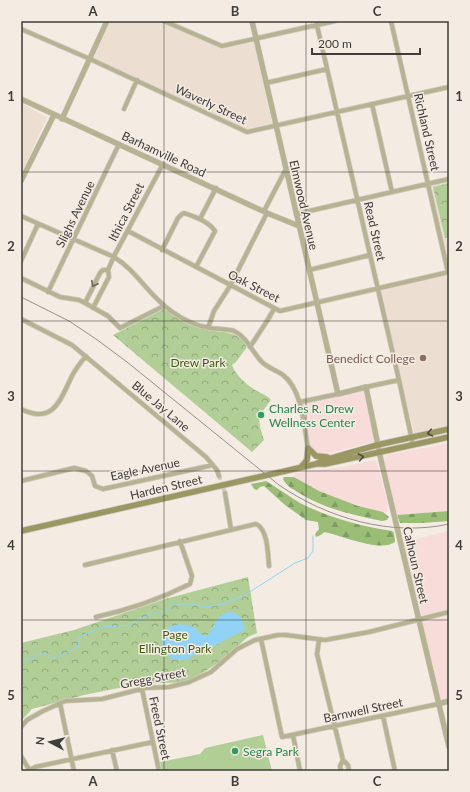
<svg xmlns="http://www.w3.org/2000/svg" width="470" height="792" viewBox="0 0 470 792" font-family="Lato,sans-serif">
	<defs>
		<pattern id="forest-firs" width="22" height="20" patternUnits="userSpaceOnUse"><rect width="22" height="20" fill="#9abe76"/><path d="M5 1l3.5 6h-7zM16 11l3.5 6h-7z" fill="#7f9c62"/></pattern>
		<pattern id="park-crowns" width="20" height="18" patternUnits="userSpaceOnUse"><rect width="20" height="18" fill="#b1ce97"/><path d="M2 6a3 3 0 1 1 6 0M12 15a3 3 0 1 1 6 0" fill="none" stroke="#91a87c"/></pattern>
	</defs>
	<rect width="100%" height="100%" fill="#f4ece3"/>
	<path fill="#f7dcda" d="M369 389 380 440 319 456 312 452 302 403Z
		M449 443V511L397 515 384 461 385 457 387 455Z
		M376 460 388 504 386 513 358 506 319 491 294 477V474L308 471 342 467Z
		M449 531V609L420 616 403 542Z
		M449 616V699L440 701 422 623Z"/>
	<path fill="#ecdfd1" d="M110 21H159L223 49 254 42 272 123 246 129 94 58Z
		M21 103 46 117V120L21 175Z
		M449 181V264L431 186Z
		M449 275V425L414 433 380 291Z"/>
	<path fill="#b1ce97" d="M263 735 272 771H162L160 762 200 754 205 748Z"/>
	<path fill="url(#forest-firs)" d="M284 477H294L319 491 358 506 383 512 389 517 387 520 382 521C353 515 325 509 299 493 293 489 286 486 283 479Z
		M266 481C278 488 288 496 300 503 330 518 360 526 392 531L394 533 395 542C380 553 341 535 324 532L321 535 316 537 315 534 319 529 318 522 306 520 285 505 264 486 260 487 257 490 254 489 251 484Z
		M449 511V521L422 523H400L397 515Z"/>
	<path fill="url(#park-crowns)" d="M449 183V237L445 238 433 187Z
		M164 309C178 319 196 326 213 330 228 334 238 331 247 347L236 362 232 365C236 376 247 385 257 391 262 394 267 395 271 400 257 418 257 419 264 440L252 452 113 335Z
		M248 577 257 633 248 637 219 662 189 682 139 684 84 695 32 709 21 721V643L74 630 165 599Z"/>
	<path fill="#91d3f7" d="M230 612C241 613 242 620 245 630L238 633 212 647 201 650 190 658 184 660H176L170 658 163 650 162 638 167 628C175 623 188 623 196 629 200 632 200 635 206 636 217 629 211 616 230 612Z"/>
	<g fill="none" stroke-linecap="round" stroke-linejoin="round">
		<path stroke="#91d3f7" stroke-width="1" d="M21 661 33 658 39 654 44 653 52 658 58 657 79 646V637L102 627 131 625C137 619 158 611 167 611L171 604H192L206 607 223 604 245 595 295 563 308 558 313 551V536"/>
		<path stroke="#d0c9c1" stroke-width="4" stroke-dasharray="4 2" stroke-linecap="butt" d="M219 476 225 493"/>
		<defs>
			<path id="minor" d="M164 21 222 46 335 21
				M316 21 399 380 413 445
				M391 21 448 272
				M21 29 90 59 247 132 449 87
				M266 83 327 69
				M372 104 392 192
				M124 109 137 80
				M264 211 286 169
				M296 214 449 179
				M21 216 114 257C137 271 149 296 171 311 182 319 196 326 210 328 217 329 226 329 234 331 247 337 252 352 262 362 268 368 276 370 283 375 302 389 304 426 308 448
				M200 219 216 188
				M128 231 280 311 449 272
				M162 250 178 218 182 214 184 213C195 217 208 221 215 231L196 267
				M21 261 38 224
				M309 270 370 255
				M21 278 60 297 79 300 85 303 108 316 120 328 164 306
				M48 292 119 144
				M85 303 100 273 103 270H108
				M93 308 109 277 108 270 114 256 163 164
				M21 319 72 345 206 457 217 470 219 476
				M208 328 214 311 230 286 267 213
				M250 347 267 321 274 309
				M366 387 399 380
				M300 402 338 394
				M21 409C55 426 61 397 73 374 77 367 81 362 86 356
				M21 481 74 468 86 471 92 476 95 486 103 489 213 465
				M225 493 231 529
				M85 565 256 524C268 529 268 555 269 566
				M96 617C128 610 160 599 190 584L192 576 180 541
				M261 639 282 737 438 704
				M319 640 317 654 343 760 348 765 349 771
				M142 689 159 771
				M60 703 74 771
				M383 716 395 771
				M21 727 27 720 43 711 65 701 102 699 145 688 169 687 189 682 211 672 237 649 255 640 278 635H286L325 640 369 632 449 612
				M293 735 300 771
				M112 750 117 771
				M21 756 30 771
				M30 770 35 767 153 742
				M341 771 340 766 343 760"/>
			<path id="tertiary" d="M252 21 338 394 366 387 381 460 449 747
				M21 99 267 213 299 226
				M62 119 107 21
				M21 181 54 115
				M438 704 449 701"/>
			<path id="secondary" d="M308 448 316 456 327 457
				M316 464 321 461 377 445 449 429
				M301 467 307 460 308 448
				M21 531 316 464H325L449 437"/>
		</defs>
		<use href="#minor" stroke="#d0c9c1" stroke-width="5.5"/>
		<use href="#tertiary" stroke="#d0c9c1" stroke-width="6"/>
		<use href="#secondary" stroke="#d0c9c1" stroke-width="7"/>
		<use href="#minor" stroke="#b5b391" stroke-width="4"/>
		<use href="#tertiary" stroke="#b5b391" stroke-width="5"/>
		<use href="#secondary" stroke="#9a9763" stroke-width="5.5"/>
		<path stroke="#95908a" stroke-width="1" d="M21 297 69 321 96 339 127 362 279 485C327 518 391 537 449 524"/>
	</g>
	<defs><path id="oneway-chevron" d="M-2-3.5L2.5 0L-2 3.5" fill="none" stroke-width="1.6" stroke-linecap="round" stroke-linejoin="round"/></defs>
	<use stroke="#686658" href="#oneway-chevron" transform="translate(94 284) rotate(117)"/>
	<g stroke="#514e41">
		<use href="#oneway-chevron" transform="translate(430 433) rotate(168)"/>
		<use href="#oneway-chevron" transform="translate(361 457) rotate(-11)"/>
	</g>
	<path fill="none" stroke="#3f3c39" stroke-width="1" stroke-opacity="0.55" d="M164 21V771M306 21V771M21 172H449M21 321H449M21 471H449M21 620H449"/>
	<circle fill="#8d6e63" stroke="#f4ece3" stroke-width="1.5" cx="423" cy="358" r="4"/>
	<g fill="#2e9e5b" stroke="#f4ece3" stroke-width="1.5">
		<circle cx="261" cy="415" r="4"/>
		<circle cx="235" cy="751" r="4"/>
	</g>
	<g text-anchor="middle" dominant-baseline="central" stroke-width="3" stroke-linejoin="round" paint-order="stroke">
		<g font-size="12" fill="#3f3c39" stroke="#f4ece3">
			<text transform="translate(211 104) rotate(25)">Waverly Street</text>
			<text transform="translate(427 132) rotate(77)">Richland Street</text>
			<text transform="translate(164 154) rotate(25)">Barhamville Road</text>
			<text transform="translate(304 205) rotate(77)">Elmwood Avenue</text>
			<text transform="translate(126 212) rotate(-63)">Ithica Street</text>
			<text transform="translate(75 214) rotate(-64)">Slighs Avenue</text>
			<text transform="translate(375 231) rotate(77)">Read Street</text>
			<text transform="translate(254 286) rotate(27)">Oak Street</text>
			<text transform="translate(161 406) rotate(40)">Blue Jay Lane</text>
			<text transform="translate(145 469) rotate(-12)">Eagle Avenue</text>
			<text transform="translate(166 487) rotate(-13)">Harden Street</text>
			<text transform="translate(416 565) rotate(77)">Calhoun Street</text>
			<text transform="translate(153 678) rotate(-11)">Gregg Street</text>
			<text transform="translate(363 710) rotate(-12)">Barnwell Street</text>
			<text transform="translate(160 728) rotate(78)">Freed Street</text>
		</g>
		<g font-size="12" fill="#785e54" stroke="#f4ece3" text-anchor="end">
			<text x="415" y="358">Benedict College</text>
		</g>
		<g font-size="12" fill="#3b5b0f" stroke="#f4ece3">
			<text x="198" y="362">Drew Park</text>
			<text x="175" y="634">Page<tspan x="175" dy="14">Ellington Park</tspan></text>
		</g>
		<g font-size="12" fill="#27864d" stroke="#f4ece3" text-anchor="start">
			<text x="269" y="408">Charles R. Drew<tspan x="269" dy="14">Wellness Center</tspan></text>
			<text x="243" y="751">Segra Park</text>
		</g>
	</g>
	<rect width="470" height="792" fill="none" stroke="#f4ece3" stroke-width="44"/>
	<g transform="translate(50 742) rotate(277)" stroke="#f4ece3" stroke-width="3" paint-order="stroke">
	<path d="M0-3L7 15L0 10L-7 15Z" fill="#3f3c39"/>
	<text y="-6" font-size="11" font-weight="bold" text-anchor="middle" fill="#3f3c39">N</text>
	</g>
	<path d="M312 48v6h108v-6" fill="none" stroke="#3f3c39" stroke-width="2"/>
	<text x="318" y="48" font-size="12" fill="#3f3c39" stroke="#f4ece3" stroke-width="3" paint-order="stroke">200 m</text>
	<rect x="22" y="22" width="426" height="748" fill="none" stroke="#3f3c39" stroke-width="1.5"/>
	<g font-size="13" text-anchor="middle" font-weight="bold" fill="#3f3c39">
		<text x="93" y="16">A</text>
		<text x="235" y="16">B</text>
		<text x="377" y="16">C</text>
		<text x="11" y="101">1</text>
		<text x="459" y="101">1</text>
		<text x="11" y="251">2</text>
		<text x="459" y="251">2</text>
		<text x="11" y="401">3</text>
		<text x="459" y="401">3</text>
		<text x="11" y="550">4</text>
		<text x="459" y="550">4</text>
		<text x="11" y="700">5</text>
		<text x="459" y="700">5</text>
		<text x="93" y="786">A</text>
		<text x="235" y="786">B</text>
		<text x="377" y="786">C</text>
	</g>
</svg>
